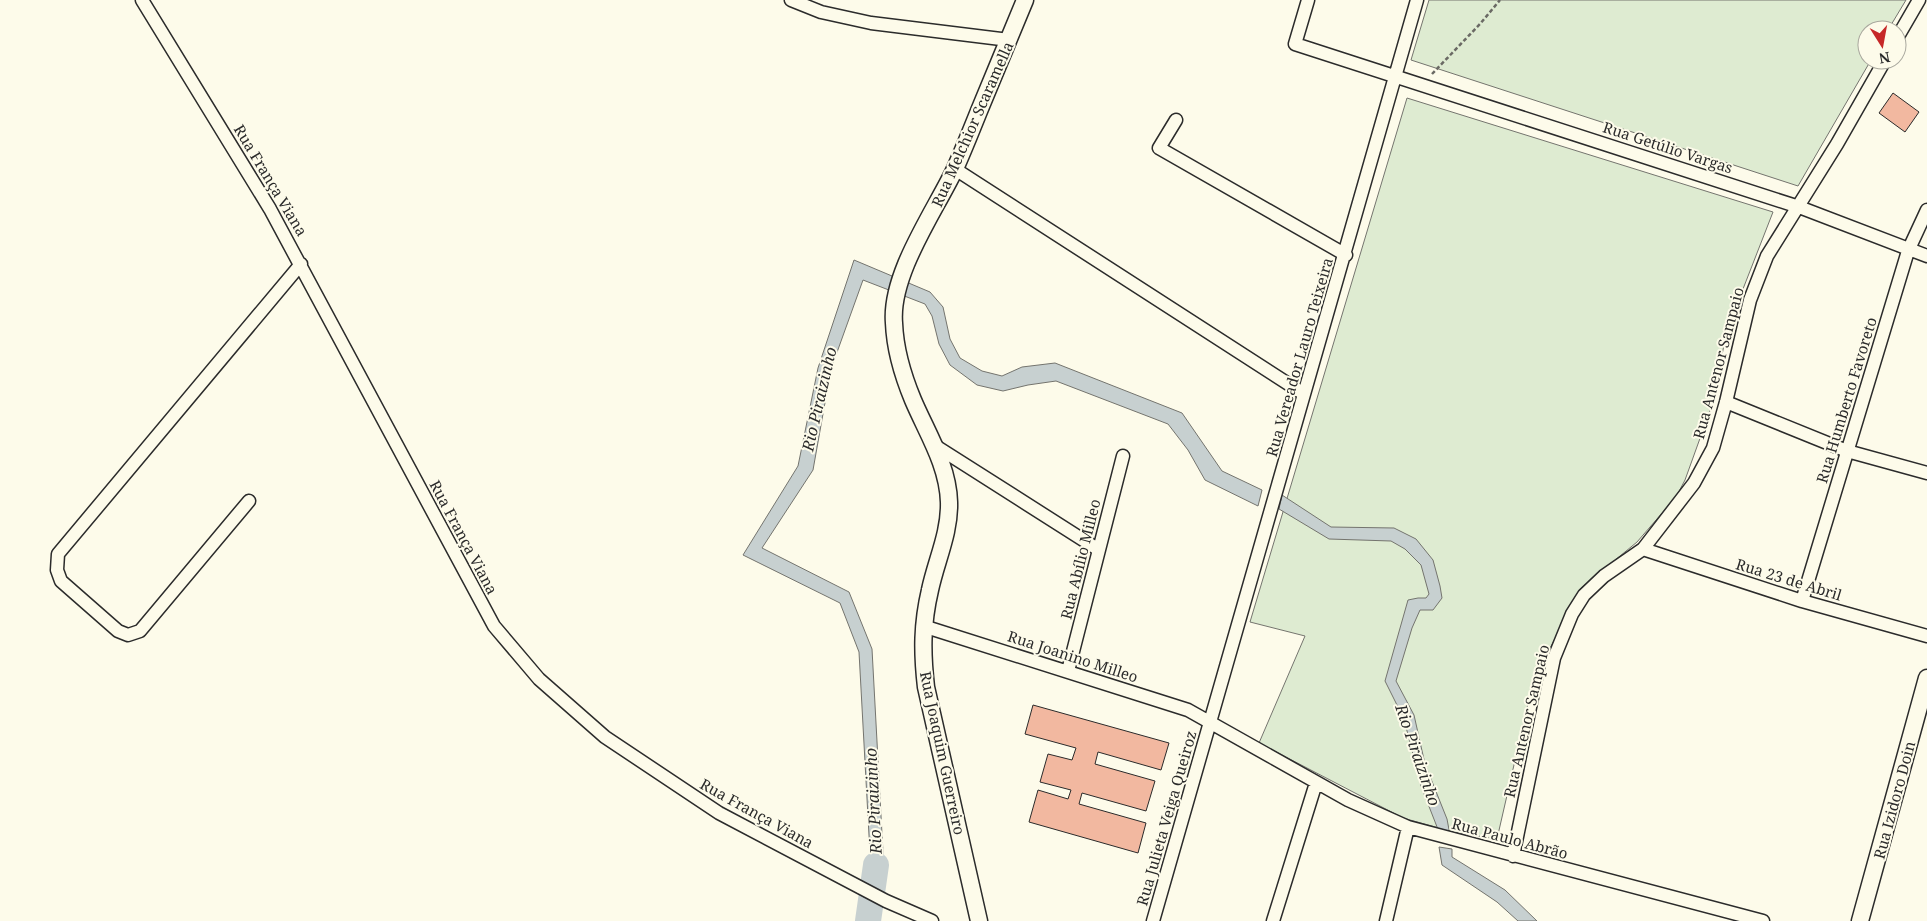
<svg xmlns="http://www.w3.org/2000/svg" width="1927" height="921" viewBox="0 0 1927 921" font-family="'Noto Serif',serif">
	<rect width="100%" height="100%" fill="#fdfbea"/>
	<path fill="#deebd1" stroke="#74746e" d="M1429 0H1906L1888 30H1867V60H1871L1798 186 1411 60Z
		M1407 98 1773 212 1727 330 1712 405 1685 480 1676 497 1637 542 1580 589 1533 682 1497 839 1453 832 1403 818 1259 743 1305 636 1250 622Z"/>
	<path fill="#c7d0d0" stroke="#74746e" d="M854 260 930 292 943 307 950 339 960 358 982 371 1002 376 1022 367 1055 363 1182 413 1222 471 1262 490 1258 506 1205 480 1188 450 1168 424 1056 381 1028 385 1003 391 977 385 950 365 939 344 932 316 925 304 863 280 831 369 813 470 762 548 849 592 872 649 884 871 878 894 867 891 871 872 859 652 840 603 743 555 798 466 818 368Z
		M1282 495 1331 527 1394 528 1416 539 1433 560 1440 586 1442 598 1433 610H1420L1412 628 1396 681 1414 715 1425 764 1447 819 1450 835 1439 832 1421 786 1404 719 1385 681 1408 600 1418 598H1426L1429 594 1421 565 1405 549 1391 541 1329 539 1279 509Z
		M1439 847 1452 849V857L1505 890 1537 921H1518L1497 902 1442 865Z"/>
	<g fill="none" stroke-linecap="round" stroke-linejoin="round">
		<path stroke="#c7d0d0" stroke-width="26" d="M868 921 876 865"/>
	</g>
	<path fill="#f2b8a0" stroke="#2b2b2b" d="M1893 93 1919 112 1905 132 1879 113Z
		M1033 705 1169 743 1161 770 1098 752 1095 764 1155 781 1146 811 1082 793 1079 804 1146 823 1138 853 1029 822 1038 790 1068 799 1071 790 1040 782 1048 754 1072 760 1076 748 1025 734Z"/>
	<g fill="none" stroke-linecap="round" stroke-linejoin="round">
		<defs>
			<path id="minor" d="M142 0 270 209 494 626 539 679 605 737 719 813 886 901 932 921
				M791 0 821 12 871 23 1009 40
				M1308 0 1295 44 1799 207 1927 256
				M1897 38 1919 0
				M1176 120 1159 148 1346 255
				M955 169 1304 394
				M1726 402 1847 451 1927 473
				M934 445 1099 550
				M249 501 140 631 128 635 118 631 61 581 57 570 58 554 301 264
				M1643 549 1802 601 1927 636
				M1802 601 1908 251 1927 210
				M923 626 1188 710 1348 800 1408 827 1763 921
				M1068 671 1123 456
				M1513 856 1554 658 1572 614 1584 595 1604 576 1643 549 1694 483 1713 448 1726 402 1750 300 1767 256 1837 144 1885 60
				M1153 921 1417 0
				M1273 921 1316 783
				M1386 921 1408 827"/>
			<path id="tertiary" d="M979 921 926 687C922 652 922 624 930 590 936 561 950 533 949 502 948 465 927 433 913 400 903 376 895 349 894 323 890 275 933 214 954 171 963 151 971 131 979 111 994 74 1010 37 1025 0
				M1860 921 1927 678"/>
		</defs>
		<use href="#minor" stroke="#2b2b2b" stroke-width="15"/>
		<use href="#tertiary" stroke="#2b2b2b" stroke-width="19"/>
		<path stroke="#6a6964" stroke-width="2.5" stroke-dasharray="4 2.5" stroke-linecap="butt" d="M1432 74 1480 24 1500 0"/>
		<use href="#minor" stroke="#fdfbea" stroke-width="12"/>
		<use href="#tertiary" stroke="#fdfbea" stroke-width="16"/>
	</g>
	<g text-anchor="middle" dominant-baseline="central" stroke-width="4" stroke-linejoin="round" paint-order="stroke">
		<g font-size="15" fill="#2b2b2b" stroke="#fdfbea">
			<text transform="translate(972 124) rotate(-66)">Rua Melchior Scaramella</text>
			<text transform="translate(1668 147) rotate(18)">Rua Getúlio Vargas</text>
			<text transform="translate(271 180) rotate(59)">Rua França Viana</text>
			<text transform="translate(1299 357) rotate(-74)">Rua Vereador Lauro Teixeira</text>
			<text transform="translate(1718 363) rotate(-75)">Rua Antenor Sampaio</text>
			<text transform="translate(1846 400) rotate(-73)">Rua Humberto Favoreto</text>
			<text transform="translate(464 537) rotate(62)">Rua França Viana</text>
			<text transform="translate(1080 559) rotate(-76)">Rua Abílio Milleo</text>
			<text transform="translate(1789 579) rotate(17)">Rua 23 de Abril</text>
			<text transform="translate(1073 656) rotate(18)">Rua Joanino Milleo</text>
			<text transform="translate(1526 721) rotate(-77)">Rua Antenor Sampaio</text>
			<text transform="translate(943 753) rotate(78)">Rua Joaquim Guerreiro</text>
			<text transform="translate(1894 800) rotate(-75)">Rua Izidoro Doin</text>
			<text transform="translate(757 813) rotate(29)">Rua França Viana</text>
			<text transform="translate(1166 818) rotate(-74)">Rua Julieta Veiga Queiroz</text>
			<text transform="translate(1510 838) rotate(15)">Rua Paulo Abrão</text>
		</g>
		<g font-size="16" font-style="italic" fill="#2b2b2b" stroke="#fdfbea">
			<text transform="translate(819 399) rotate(-77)">Rio Piraizinho</text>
			<text transform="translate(1418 755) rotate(71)">Rio Piraizinho</text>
			<text transform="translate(873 801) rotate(-93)">Rio Piraizinho</text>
		</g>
	</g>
	<g transform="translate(1882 45) rotate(169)"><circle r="24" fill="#fdfbea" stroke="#a9a89e"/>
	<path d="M0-4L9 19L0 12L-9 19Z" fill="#c62828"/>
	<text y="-8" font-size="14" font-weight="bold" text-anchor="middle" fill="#2b2b2b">N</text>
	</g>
</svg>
